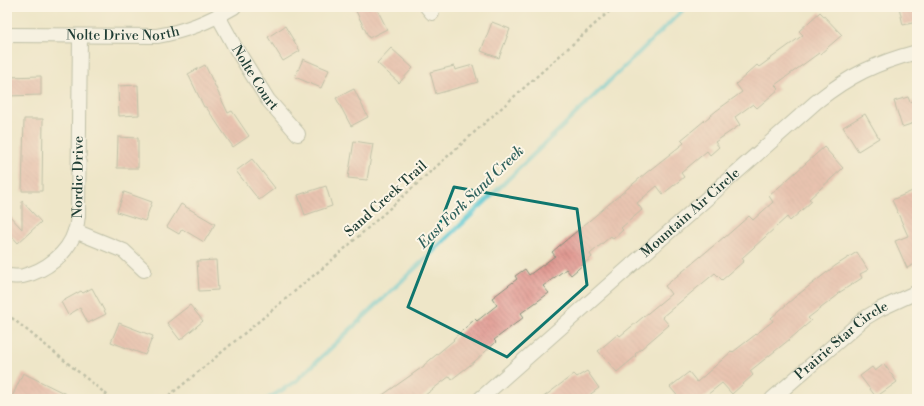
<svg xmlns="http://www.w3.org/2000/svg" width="924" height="406" viewBox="0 0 924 406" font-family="'Libre Bodoni',serif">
	<defs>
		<pattern id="building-back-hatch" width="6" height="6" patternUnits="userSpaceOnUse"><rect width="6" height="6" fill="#e09891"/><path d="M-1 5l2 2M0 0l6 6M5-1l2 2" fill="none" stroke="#b57d77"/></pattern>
	</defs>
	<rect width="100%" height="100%" fill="#fcf5e5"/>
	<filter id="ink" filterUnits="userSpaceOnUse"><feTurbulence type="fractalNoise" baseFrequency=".025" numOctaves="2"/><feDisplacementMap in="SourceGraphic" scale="8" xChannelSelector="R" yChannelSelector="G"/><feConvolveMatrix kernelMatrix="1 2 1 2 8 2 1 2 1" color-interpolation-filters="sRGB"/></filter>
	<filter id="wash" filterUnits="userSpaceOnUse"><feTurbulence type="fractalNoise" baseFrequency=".012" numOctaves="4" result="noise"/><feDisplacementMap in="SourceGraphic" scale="16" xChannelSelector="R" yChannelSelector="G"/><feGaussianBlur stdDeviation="0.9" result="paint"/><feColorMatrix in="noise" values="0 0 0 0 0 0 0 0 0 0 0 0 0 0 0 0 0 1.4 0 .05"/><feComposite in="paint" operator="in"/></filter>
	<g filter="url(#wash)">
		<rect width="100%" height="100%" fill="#eee6c8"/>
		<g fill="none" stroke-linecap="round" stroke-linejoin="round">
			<path stroke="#5bc7d2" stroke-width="4.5" d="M268 399 296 381 466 220 686 7"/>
		</g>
		<g id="blocks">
			<path fill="url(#building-back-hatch)" d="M354 7H376L387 29 369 38Z
				M899 7H917V22L903 25Z
				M820 12 842 35 820 54 819 53 775 85 779 89 757 108 753 104 735 117 740 125 715 142 719 147 710 155 707 151 681 173 684 177 663 194 657 186 637 203 642 210 621 228 623 230 613 239 611 236 590 254 592 257 571 275 566 269 543 286 549 293 521 313 524 317 494 340 496 342 474 362 452 379 450 376 420 399H377L424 366V365L454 340 453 339 475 319 477 321 497 305 492 298 517 279 515 276 525 269 529 275 555 256 552 252 646 173 684 143 681 140 716 111 742 92 736 84 757 65 759 67 803 35 799 31Z
				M492 22 510 29 499 58 481 51Z
				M285 26 300 51 283 61 268 37Z
				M391 48 413 68 399 83 377 63Z
				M303 59 329 70 321 88 295 77Z
				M205 65 228 113 232 111 249 136 233 147 206 107H204L188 74Z
				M473 65 478 82 436 94 430 72 454 66 455 70Z
				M41 76V95L7 96V77Z
				M138 85 139 115 119 116 118 86Z
				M354 89 368 117 351 126 336 98Z
				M908 97 910 102 917 100V122L902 127 894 101Z
				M865 114 879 138 858 151 843 127Z
				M24 119H43L42 191H22Z
				M118 137 138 138V168H117Z
				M354 141 373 144 367 180 348 178Z
				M824 147 843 168 809 199 812 201 790 221 787 217 742 258 744 261 722 280 715 273 662 317 669 325 635 354 636 356 617 372 598 351 618 334 620 336 671 294 665 286 724 237V238L749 216 753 220 773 202 769 196Z
				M252 159 275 188 259 200 236 171Z
				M326 186 332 206 305 215 298 195Z
				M917 189V263L907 268 895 241 908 236 892 200Z
				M124 192 152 202 145 221 117 212Z
				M22 201 41 222 18 243 7 231V213L22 229Z
				M181 204 215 224 204 242 182 229 179 234 167 227Z
				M857 252 868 270 860 274 862 278 837 294 838 295 808 318 811 321 790 339 750 371 753 375 732 394 722 383 702 399H680L670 387 689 372 697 382 732 351 733 352 773 321 771 318 795 297 835 266Z
				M216 260 218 290 199 291 197 261Z
				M92 288 106 314 88 323 80 308 68 315 61 302 81 291 83 293Z
				M190 305 203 321 180 340 167 323Z
				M119 323 153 336 145 355 111 342Z
				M884 364 897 382 876 397 860 376 872 367 875 371Z
				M587 371 599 388 584 399H541L574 374 577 377Z
				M23 373 76 399H11Z"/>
		</g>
	</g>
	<g filter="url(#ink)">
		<use href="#blocks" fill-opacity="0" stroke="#86927e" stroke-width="1"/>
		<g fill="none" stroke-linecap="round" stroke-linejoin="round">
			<defs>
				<g id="minor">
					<path d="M427 7 432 13"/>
					<path id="s1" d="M218 16 235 47 268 100 298 134"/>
					<path id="s2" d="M7 35 157 36C186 31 208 22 234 7"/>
					<path d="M75 231 124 251 144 270"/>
					<path id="s3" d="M7 276C12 276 18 277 23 276 45 271 68 254 75 231 77 227 77 221 78 216L80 36"/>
					<path id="s4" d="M480 399 816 102C850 75 876 63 917 52"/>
					<path id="s5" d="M772 399 865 318 880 309 917 292"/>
				</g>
			</defs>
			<use href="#minor" stroke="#86927e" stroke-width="16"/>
			<path stroke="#86927e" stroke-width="2.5" stroke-dasharray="3 3" stroke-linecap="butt" d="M7 314 112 399
				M164 399 180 387 331 261 614 7"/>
			<use href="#minor" stroke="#fff" stroke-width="14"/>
		</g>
	</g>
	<path d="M0 0H924V406H0ZM454 187 577 209 587 285 507 357 408 307Z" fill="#eee6c8" fill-opacity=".55" fill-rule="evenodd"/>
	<path fill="none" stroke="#0f766e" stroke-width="3" stroke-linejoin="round" d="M454 187 577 209 587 285 507 357 408 307Z"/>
	<g text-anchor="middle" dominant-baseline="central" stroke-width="4" stroke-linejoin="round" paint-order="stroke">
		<g font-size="14" fill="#1f3d34" stroke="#fcf5e5">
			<text stroke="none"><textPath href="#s2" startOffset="116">Nolte Drive North</textPath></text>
			<text stroke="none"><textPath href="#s1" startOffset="72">Nolte Court</textPath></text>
			<text stroke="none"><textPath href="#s3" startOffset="142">Nordic Drive</textPath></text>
			<text transform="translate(386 199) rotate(-42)">Sand Creek Trail</text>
			<text stroke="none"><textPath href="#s4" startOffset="281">Mountain Air Circle</textPath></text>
			<text stroke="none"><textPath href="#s5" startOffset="91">Prairie Star Circle</textPath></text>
		</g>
		<g font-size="15" font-style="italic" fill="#2e605c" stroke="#fcf5e5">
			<text transform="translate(471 197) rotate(-44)">East Fork Sand Creek</text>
		</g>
	</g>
	<rect width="924" height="406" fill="none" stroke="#fcf5e5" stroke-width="24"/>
</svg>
